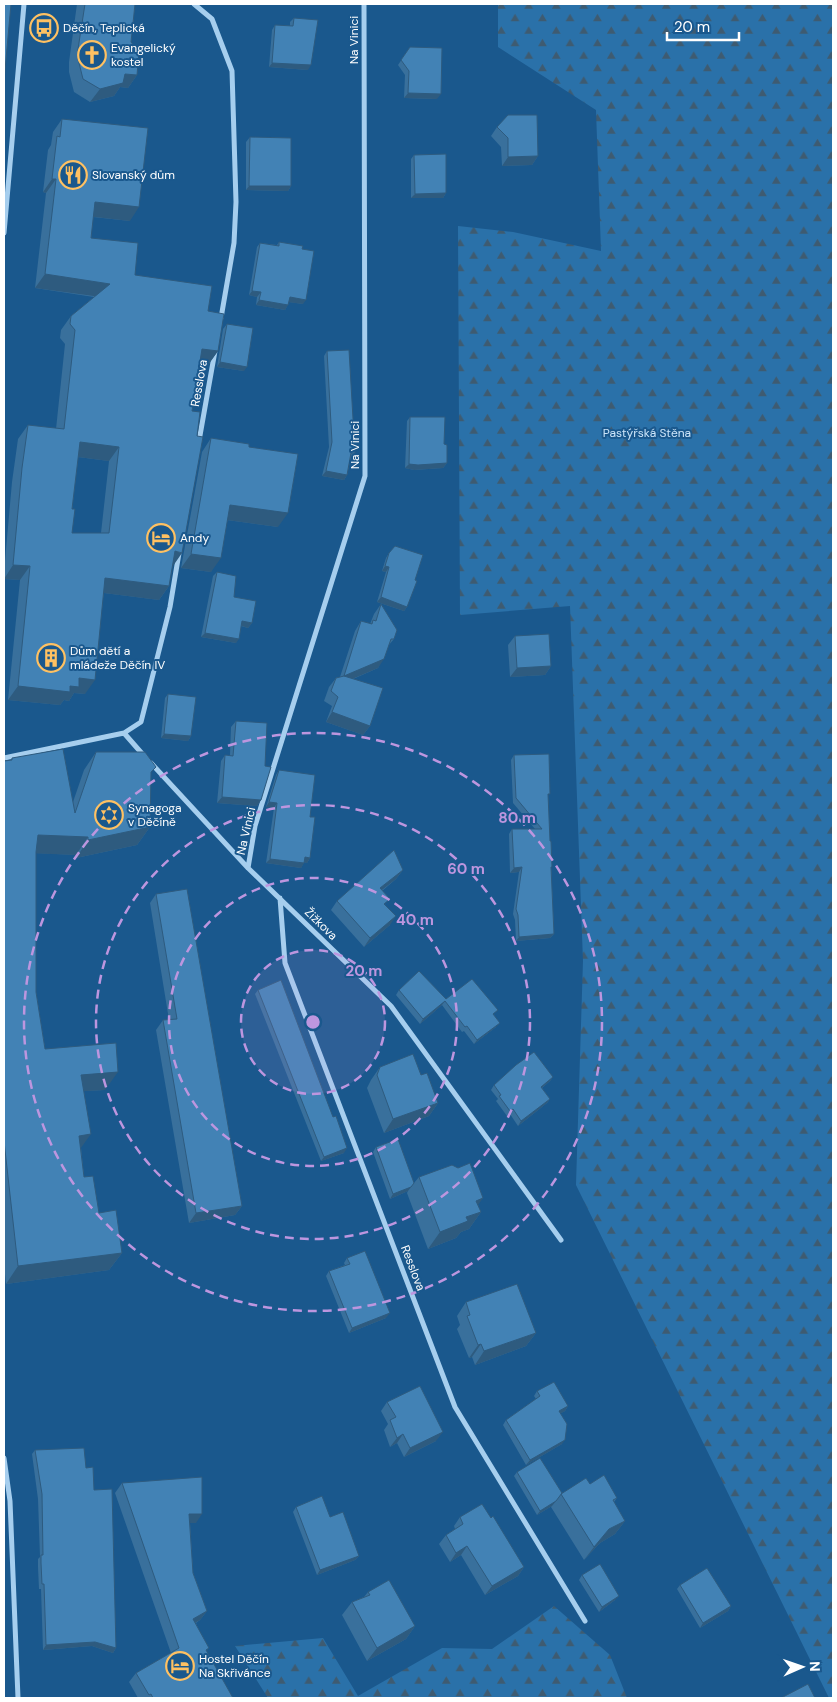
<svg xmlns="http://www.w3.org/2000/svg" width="837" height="1702" viewBox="0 0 837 1702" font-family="'DM Sans',sans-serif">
	<defs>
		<pattern id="forest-firs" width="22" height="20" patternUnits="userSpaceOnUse" patternTransform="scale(1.25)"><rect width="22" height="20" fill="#2a71a9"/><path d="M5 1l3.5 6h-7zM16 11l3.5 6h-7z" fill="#3e5b71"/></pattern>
	</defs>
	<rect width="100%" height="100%" fill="#1a588d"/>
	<path fill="url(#forest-firs)" d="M498 4H833V1698H829L576 1185 583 961 570 606 460 615 458 226 513 232 601 251 596 110 498 47Z
		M554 1606 610 1655 627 1698H268L235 1646 323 1638 358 1696 442 1648 492 1649Z"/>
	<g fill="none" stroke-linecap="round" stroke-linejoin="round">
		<path stroke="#a6ceee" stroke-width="5" d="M194 4 212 19 232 71 236 202 234 243 221 318
			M4 233 24 4
			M199 441 215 351
			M124 733 141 722 170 607 179 553
			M4 758 124 733 145 757
			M151 763 248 868 391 1006 561 1240
			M248 868 255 826 365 476 364 4
			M280 898 285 963 455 1407 585 1621
			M4 1458 10 1501 18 1698"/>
	</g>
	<path fill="#39709c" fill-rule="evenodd" d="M77 4H135L131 42 137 75 128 88 120 87 114 96 90 102 74 92 69 72V62Z
		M294 18 308 70 269 67 272 30 275 25 290 26V22Z
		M410 47 437 99 404 98 405 75 398 65Z
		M62 119 130 221 93 217 91 238 135 275 208 311 218 351 208 365 200 364 192 411 173 566H172L169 586 159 600 104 593 85 694 74 693 69 701 64 700 60 705 8 700 20 580 4 579V572L12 482 18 439 28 425 56 429 65 344 60 338 61 330 71 316 94 297 35 288 46 193 43 192 48 150 51 145 53 132ZM78 457 109 461 101 533H72V509Z
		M497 127 538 156 532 165 502 166 501 147 491 136Z
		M250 137 291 186 288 191 246 190V142Z
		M414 155 446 193 443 198H411V159Z
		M279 242 302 249 303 304 289 302 285 310 256 305 257 297 249 295 257 247 260 243 277 245Z
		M227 324 244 371 217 367 223 329Z
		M327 351 355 453 352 457H351L347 475 344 480 322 476 329 447 324 356Z
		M410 417 447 463 443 468 414 470 405 468 407 421Z
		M211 438 249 447 278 527 227 520 211 572 181 568 202 452Z
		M389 553 407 607 404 611 377 602 386 572 382 571 386 558Z
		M217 572 252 623 248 628 241 626 236 643 201 637 213 576Z
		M381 604 394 639 388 646 378 668 353 679 370 726 363 735 326 722 332 706 324 701 329 687 336 678 340 677 355 631 361 621 370 624 374 614Z
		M515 636 551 666 545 675 510 677 508 645Z
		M168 694 191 736 188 741 161 738 165 698Z
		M236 721 261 800 257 806 217 803 221 761 225 755H230L231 727Z
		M96 752 151 774 150 827 137 845 76 858V855L36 853V992L45 1049 105 1090 84 1091 81 1148 84 1177 99 1213 122 1253 109 1270 6 1284 4 1264V761L11 760 12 758 73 802 84 770Z
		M514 755 548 797 554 934 550 938 516 941 515 920 513 914 519 872 510 873 509 834 512 829H535L513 803 511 760Z
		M279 770 310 817V858L307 863 304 862 301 868 266 863 274 808 266 807 276 775Z
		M403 870 396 879 382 891 390 925 364 947 331 910 337 901Z
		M156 894 242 1206 235 1215 189 1223 156 1030 163 1020H169L150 903Z
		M258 990 333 1117 344 1153 321 1161 255 994Z
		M399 990 446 999 495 1015H494L496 1027 474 1044 464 1031 462 1032 442 1005 420 1024 396 995Z
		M380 1067 421 1075 438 1103 429 1116 384 1133 367 1088 371 1080Z
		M553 1077 550 1081 542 1088 550 1099 547 1103 518 1126 510 1114 507 1116 496 1101 498 1099 491 1090 494 1085Z
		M376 1147 414 1183 419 1177 478 1205 481 1212 469 1229 461 1232 456 1238 428 1249 407 1193 408 1191 390 1199 373 1152Z
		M347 1258 386 1318 349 1333 326 1276 329 1271 345 1265 344 1263Z
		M466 1302 536 1333 526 1346 475 1365 472 1357 469 1358 457 1329 460 1325 457 1316Z
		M537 1391 568 1406 565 1411 561 1413 562 1444 526 1465 503 1425 506 1420 536 1399 534 1396Z
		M387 1402 436 1441 404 1457 397 1443 390 1447 384 1430 388 1424 381 1411Z
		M35 1450 86 1468 94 1490 116 1648 113 1653 92 1646 43 1650 41 1589H39L38 1567V1559L40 1557 38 1499 32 1454Z
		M517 1472 562 1493 590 1484 617 1498 614 1502 625 1521 615 1534 600 1543 584 1560 551 1507 552 1506 537 1515 514 1476Z
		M122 1483 196 1523H190L193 1573 207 1611 200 1620 196 1623 206 1651 233 1698H138L129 1682 136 1673 171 1653 115 1493Z
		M296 1507 330 1517 359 1556 355 1560 317 1575 293 1512Z
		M460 1517 491 1518 524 1567 518 1576 485 1595 461 1555 450 1562 439 1544 446 1535 455 1529 454 1526Z
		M582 1575 615 1600 599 1612 579 1580Z
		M680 1585 731 1606 728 1611 700 1628 677 1589Z
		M368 1592 415 1626 406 1639 367 1661 342 1615 352 1602 364 1597Z"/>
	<path fill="#2e5b7f" d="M272 63 311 65 308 70 269 67Z
		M125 74 137 75 128 88 120 87 114 96 90 102 100 89Z
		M408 93 441 94 437 99 404 98Z
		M538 156 532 165 502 166 508 157Z
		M52 179H56L46 193 43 192Z
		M249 186H291L288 191 246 190Z
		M446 193 443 198H411L415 194Z
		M95 202 139 207 130 221 86 216Z
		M45 274 110 284 101 297 35 288Z
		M252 291 261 292 257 297 249 295Z
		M290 297 306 300 303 304 287 302Z
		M259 300 288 305 285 310 256 305Z
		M202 349 218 351 208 365 192 362Z
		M220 362 247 367 244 371 217 367Z
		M80 442 119 447 109 461 70 456Z
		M447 463 443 468 414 470 405 468 409 464Z
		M326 471 347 475 344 480 322 476Z
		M230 505 288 513 278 527 220 519Z
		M175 551 182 553 173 566 165 565Z
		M191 554 221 558 211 572 181 568Z
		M13 565 30 566 20 580 4 579Z
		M385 566 389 567 386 572 382 571Z
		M105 578 169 586 159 600 96 592Z
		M381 597 407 607 404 611 377 602Z
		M242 621 252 623 248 628 239 625Z
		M205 633 239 639 236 643 201 637Z
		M384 659 378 668 338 685 344 676Z
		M551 666 545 675 510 677 517 668Z
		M79 678 95 680 85 694 74 693 69 701 64 700 60 705 8 700 18 686H70Z
		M332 712 370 726 363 735 326 722Z
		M164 734 191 736 188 741 161 738Z
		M222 797 261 800 257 806 217 803Z
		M269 802 277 803 274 808 266 807Z
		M150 827 137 845 76 858 88 840Z
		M38 835 88 837 76 855 25 853Z
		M305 857 310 858 307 863 302 862Z
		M270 859 304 863 301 868 266 863Z
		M522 867 519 872 510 873 514 868Z
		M403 870 396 879 373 897 380 888Z
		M396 916 390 925 364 947 370 938Z
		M554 934 550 938 516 941 519 937Z
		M445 1001 442 1005 420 1024 423 1019Z
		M500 1023 496 1027 474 1044 477 1040Z
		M118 1072 105 1090 69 1092 81 1075Z
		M553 1077 550 1081 538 1091 541 1087Z
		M550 1099 547 1103 518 1126 521 1121Z
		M438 1103 429 1116 384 1133 393 1119Z
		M91 1134 78 1152 79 1136Z
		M347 1148 344 1153 321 1161 324 1157Z
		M411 1187 408 1191 390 1199 393 1194Z
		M483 1198 471 1215 476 1201Z
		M242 1206 235 1215 189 1223 196 1213Z
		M481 1212 469 1229 461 1232 456 1238 428 1249 440 1232 466 1217Z
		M122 1253 109 1270 6 1284 18 1266Z
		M390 1313 386 1318 349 1333 352 1328Z
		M536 1333 526 1346 475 1365 484 1351Z
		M481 1344 472 1357 469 1358 478 1345Z
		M568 1406 565 1411 556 1416 559 1411Z
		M443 1432 436 1441 404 1457 410 1448Z
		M403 1434 397 1443 390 1447 397 1438Z
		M565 1440 562 1444 526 1465 530 1460Z
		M556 1501 552 1506 537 1515 540 1511Z
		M189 1514H202L196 1523H182Z
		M625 1521 615 1534 600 1543 584 1560 594 1547 609 1529Z
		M467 1546 461 1555 450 1562 456 1553Z
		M359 1556 355 1560 317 1575 320 1570Z
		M524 1567 518 1576 485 1595 492 1586Z
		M619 1596 615 1600 599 1612 602 1607Z
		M731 1606 728 1611 700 1628 703 1623Z
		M207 1611 200 1620 186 1628 193 1619Z
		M415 1626 406 1639 367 1661 377 1648Z
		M95 1642 116 1648 113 1653 92 1646 43 1650 46 1645Z"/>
	<path fill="#4282b5" stroke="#2e5b7f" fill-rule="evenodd" d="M4 4H11L4 81Z
		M85 4H135L131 42 139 52 137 75 125 74 123 83 100 89 83 79 78 59V49Z
		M294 18 318 20 311 65 272 63 275 25 293 26Z
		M410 47 442 48 441 94 408 93 409 71 401 60Z
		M508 115H537L538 156 508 157V138L497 127Z
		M62 119 148 128 139 207 95 202 91 238 138 243 135 275 212 286 208 311 224 314 218 351 202 349 192 411 200 412 197 436 203 437 182 553 175 551 169 586 105 578 95 680 79 678V687L70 686V692L18 686 30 566 13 565 22 468 28 425 64 429 75 330 70 324 71 316 110 284 45 274 56 179H52L57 136 60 137ZM80 442 119 447 109 533H72L75 509H72Z
		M250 137 291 138V186H249Z
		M446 154V193L415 194 414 155Z
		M279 242 303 246 302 249 314 251 306 300 290 297 288 305 259 300 261 292 252 291 260 243 279 246Z
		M227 324 253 328 247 367 220 362Z
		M349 350 355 453H351L347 475 326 471 332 442 327 351Z
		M410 417H445L444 444 447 445V463L418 465 409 464Z
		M211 438 249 444V447L298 454 288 513 230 505 221 558 191 554Z
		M395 546 423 555 415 580 417 581 407 607 381 597 389 567 385 566 389 553Z
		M217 572 236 576 234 597 256 601 252 623 242 621 239 639 205 633Z
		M381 604 397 630 394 639H391L384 659 344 676 383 688 370 726 332 712 338 697 331 691 336 678 344 676 361 621 372 624 373 620 376 621Z
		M549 634 551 666 517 668 515 636Z
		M168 694 196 697 191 736 164 734Z
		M236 721 267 723 265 766 271 767 261 800 222 797 225 755 233 756Z
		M63 749 75 813 96 752H145L156 767 151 772 150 827 88 840V837L38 835 36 852V992L45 1049 116 1043 118 1072 81 1075 91 1134 79 1136 84 1177 93 1176 99 1213 116 1210 122 1253 18 1266 4 1141V761L12 760V758Z
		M549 754 550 794H548L550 841H551L552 867H551L554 934 519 937 518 915 516 909 522 867 514 868 512 829H542L516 798 514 755Z
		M279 770 315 775 310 817H315L310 858 305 857 304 863 270 859 277 803 269 802Z
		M394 850 403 870 380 888 390 899 384 904 396 916 370 938 337 901Z
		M187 889 242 1206 196 1213 163 1020 177 1019 156 894Z
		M419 971 446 999 472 979 498 1010 493 1014 500 1023 477 1040 467 1026 465 1027 445 1001 423 1019 399 990Z
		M281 980 333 1117 336 1116 347 1148 324 1157 258 990Z
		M534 1052 553 1077 541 1087 550 1099 521 1121 513 1109 510 1111 499 1096 501 1095 494 1085 516 1065Z
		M413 1054 421 1075 427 1073 438 1103 393 1119 377 1075 380 1067Z
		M398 1139 414 1183 411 1187 393 1194 376 1147Z
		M470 1163 483 1198 476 1201 481 1212 466 1217 468 1221 440 1232 419 1177 452 1165 458 1168Z
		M365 1251 390 1313 352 1328 329 1271 350 1264 347 1258Z
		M517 1284 536 1333 484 1351 481 1344 478 1345 467 1316 470 1315 466 1302Z
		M554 1382 568 1406 559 1411 567 1424 565 1440 530 1460 506 1420 540 1396 537 1391Z
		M420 1386 443 1432 410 1448 403 1434 397 1438 390 1420 396 1417 387 1402Z
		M84 1448 86 1468 93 1467 94 1490 112 1489 116 1648 95 1642 46 1645 44 1584H42L41 1563V1555H43L42 1494 35 1450Z
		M540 1458 562 1493 556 1501 540 1511 517 1472Z
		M604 1475 617 1498 613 1500 625 1521 609 1529 594 1547 561 1494 586 1478 590 1484Z
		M202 1477V1514H189L193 1573 207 1611 193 1619 209 1648 206 1650 233 1698H153L151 1694 149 1695 136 1673 179 1648 122 1483Z
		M322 1496 330 1517 343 1512 359 1556 320 1570 296 1507Z
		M482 1504 491 1518 493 1516 524 1567 492 1586 467 1546 456 1553 446 1535 463 1524 460 1517Z
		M4 1511 5 1558H4Z
		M600 1564 619 1596 602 1607 582 1575Z
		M707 1568 731 1606 703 1623 680 1585Z
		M389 1580 415 1626 377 1648 352 1602 370 1595 368 1592Z
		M808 1684 815 1698H781Z"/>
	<circle cx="313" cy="1022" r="72" fill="#bd96df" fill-opacity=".12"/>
	<g fill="none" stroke="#bd96df" stroke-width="2.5" stroke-dasharray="9 6">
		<circle cx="313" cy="1022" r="72"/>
		<circle cx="313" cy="1022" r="144"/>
		<circle cx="313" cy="1022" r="217"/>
		<circle cx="313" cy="1022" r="289"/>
	</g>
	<defs>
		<symbol id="bus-ring" viewBox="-11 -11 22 22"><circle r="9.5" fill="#1a588d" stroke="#ffc162" stroke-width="1.5"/><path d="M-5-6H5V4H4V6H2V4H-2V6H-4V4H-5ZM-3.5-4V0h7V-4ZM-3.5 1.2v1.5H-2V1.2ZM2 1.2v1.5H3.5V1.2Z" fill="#ffc162"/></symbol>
		<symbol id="church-ring" viewBox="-11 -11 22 22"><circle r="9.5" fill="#1a588d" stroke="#ffc162" stroke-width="1.5"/><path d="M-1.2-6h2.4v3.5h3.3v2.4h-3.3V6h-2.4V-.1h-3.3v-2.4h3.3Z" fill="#ffc162"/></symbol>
		<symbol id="restaurant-ring" viewBox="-11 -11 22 22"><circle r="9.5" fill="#1a588d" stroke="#ffc162" stroke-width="1.5"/><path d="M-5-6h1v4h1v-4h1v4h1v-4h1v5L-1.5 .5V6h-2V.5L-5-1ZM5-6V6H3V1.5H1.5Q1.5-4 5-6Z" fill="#ffc162"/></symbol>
		<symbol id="hotel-ring" viewBox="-11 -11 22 22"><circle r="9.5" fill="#1a588d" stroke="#ffc162" stroke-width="1.5"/><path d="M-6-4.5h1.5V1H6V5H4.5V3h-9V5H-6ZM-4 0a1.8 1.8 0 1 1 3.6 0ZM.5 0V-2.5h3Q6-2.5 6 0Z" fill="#ffc162"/></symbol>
		<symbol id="building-ring" viewBox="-11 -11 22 22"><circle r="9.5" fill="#1a588d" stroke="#ffc162" stroke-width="1.5"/><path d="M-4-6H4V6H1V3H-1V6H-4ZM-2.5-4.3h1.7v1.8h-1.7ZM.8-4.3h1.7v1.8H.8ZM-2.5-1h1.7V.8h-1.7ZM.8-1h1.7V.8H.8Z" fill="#ffc162"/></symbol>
		<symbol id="synagogue-ring" viewBox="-11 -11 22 22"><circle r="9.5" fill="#1a588d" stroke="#ffc162" stroke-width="1.5"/><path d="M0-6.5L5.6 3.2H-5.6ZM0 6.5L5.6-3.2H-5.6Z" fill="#ffc162"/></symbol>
	</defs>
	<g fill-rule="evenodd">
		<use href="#bus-ring" x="28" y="12" width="32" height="32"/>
		<use href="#church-ring" x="76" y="39" width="32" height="32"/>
		<use href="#restaurant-ring" x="57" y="159" width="32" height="32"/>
		<use href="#hotel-ring" x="145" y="522" width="32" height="32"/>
		<use href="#building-ring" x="35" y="642" width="32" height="32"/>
		<use href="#synagogue-ring" x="93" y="799" width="32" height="32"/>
		<use href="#hotel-ring" x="164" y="1650" width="32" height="32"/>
	</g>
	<g text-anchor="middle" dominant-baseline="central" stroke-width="4" stroke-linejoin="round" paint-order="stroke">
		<g font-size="12" fill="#fff" stroke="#1a588d" text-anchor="start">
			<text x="63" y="28">Děčín, Teplická</text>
			<text x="111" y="48">Evangelický<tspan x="111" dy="14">kostel</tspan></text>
			<text x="92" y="175">Slovanský dům</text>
			<text x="180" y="538">Andy</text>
			<text x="70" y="651">Dům dětí a<tspan x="70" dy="14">mládeže Děčín IV</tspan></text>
			<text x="128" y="808">Synagoga<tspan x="128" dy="14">v Děčíně</tspan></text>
			<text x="199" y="1659">Hostel Děčín<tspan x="199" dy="14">Na Skřivánce</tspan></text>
		</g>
		<g font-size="12" fill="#fff" stroke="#1a588d">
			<text transform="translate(354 40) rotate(-90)">Na Vinici</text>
			<text transform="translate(199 383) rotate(-80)">Resslova</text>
			<text transform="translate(355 445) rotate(-90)">Na Vinici</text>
			<text transform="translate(246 831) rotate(-77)">Na Vinici</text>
			<text transform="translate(321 924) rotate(44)">Žižkova</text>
			<text transform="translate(413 1268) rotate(69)">Resslova</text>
		</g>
		<g font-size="12" fill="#cce5fa" stroke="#1a588d">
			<text x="647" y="433">Pastýřská Stěna</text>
		</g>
	</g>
	<circle cx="313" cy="1022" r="8" fill="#bd96df" stroke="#1a588d" stroke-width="2.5"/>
	<g font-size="15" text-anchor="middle" font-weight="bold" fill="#bd96df" stroke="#1a588d" stroke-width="4" stroke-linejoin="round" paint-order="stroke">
		<text x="517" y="823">80 m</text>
		<text x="466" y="874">60 m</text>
		<text x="415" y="925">40 m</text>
		<text x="364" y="976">20 m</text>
	</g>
	<rect width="837" height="1702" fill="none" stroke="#ffffff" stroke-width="10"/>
	<g transform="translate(802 1667) rotate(88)" stroke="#1a588d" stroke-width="4" paint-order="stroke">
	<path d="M0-4L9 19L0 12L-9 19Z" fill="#ffffff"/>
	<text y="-8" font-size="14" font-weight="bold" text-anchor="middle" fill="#ffffff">N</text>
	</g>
	<path d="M667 32v8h72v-8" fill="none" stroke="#ffffff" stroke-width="2.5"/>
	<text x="674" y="32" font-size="15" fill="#ffffff" stroke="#1a588d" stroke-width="4" paint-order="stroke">20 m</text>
</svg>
